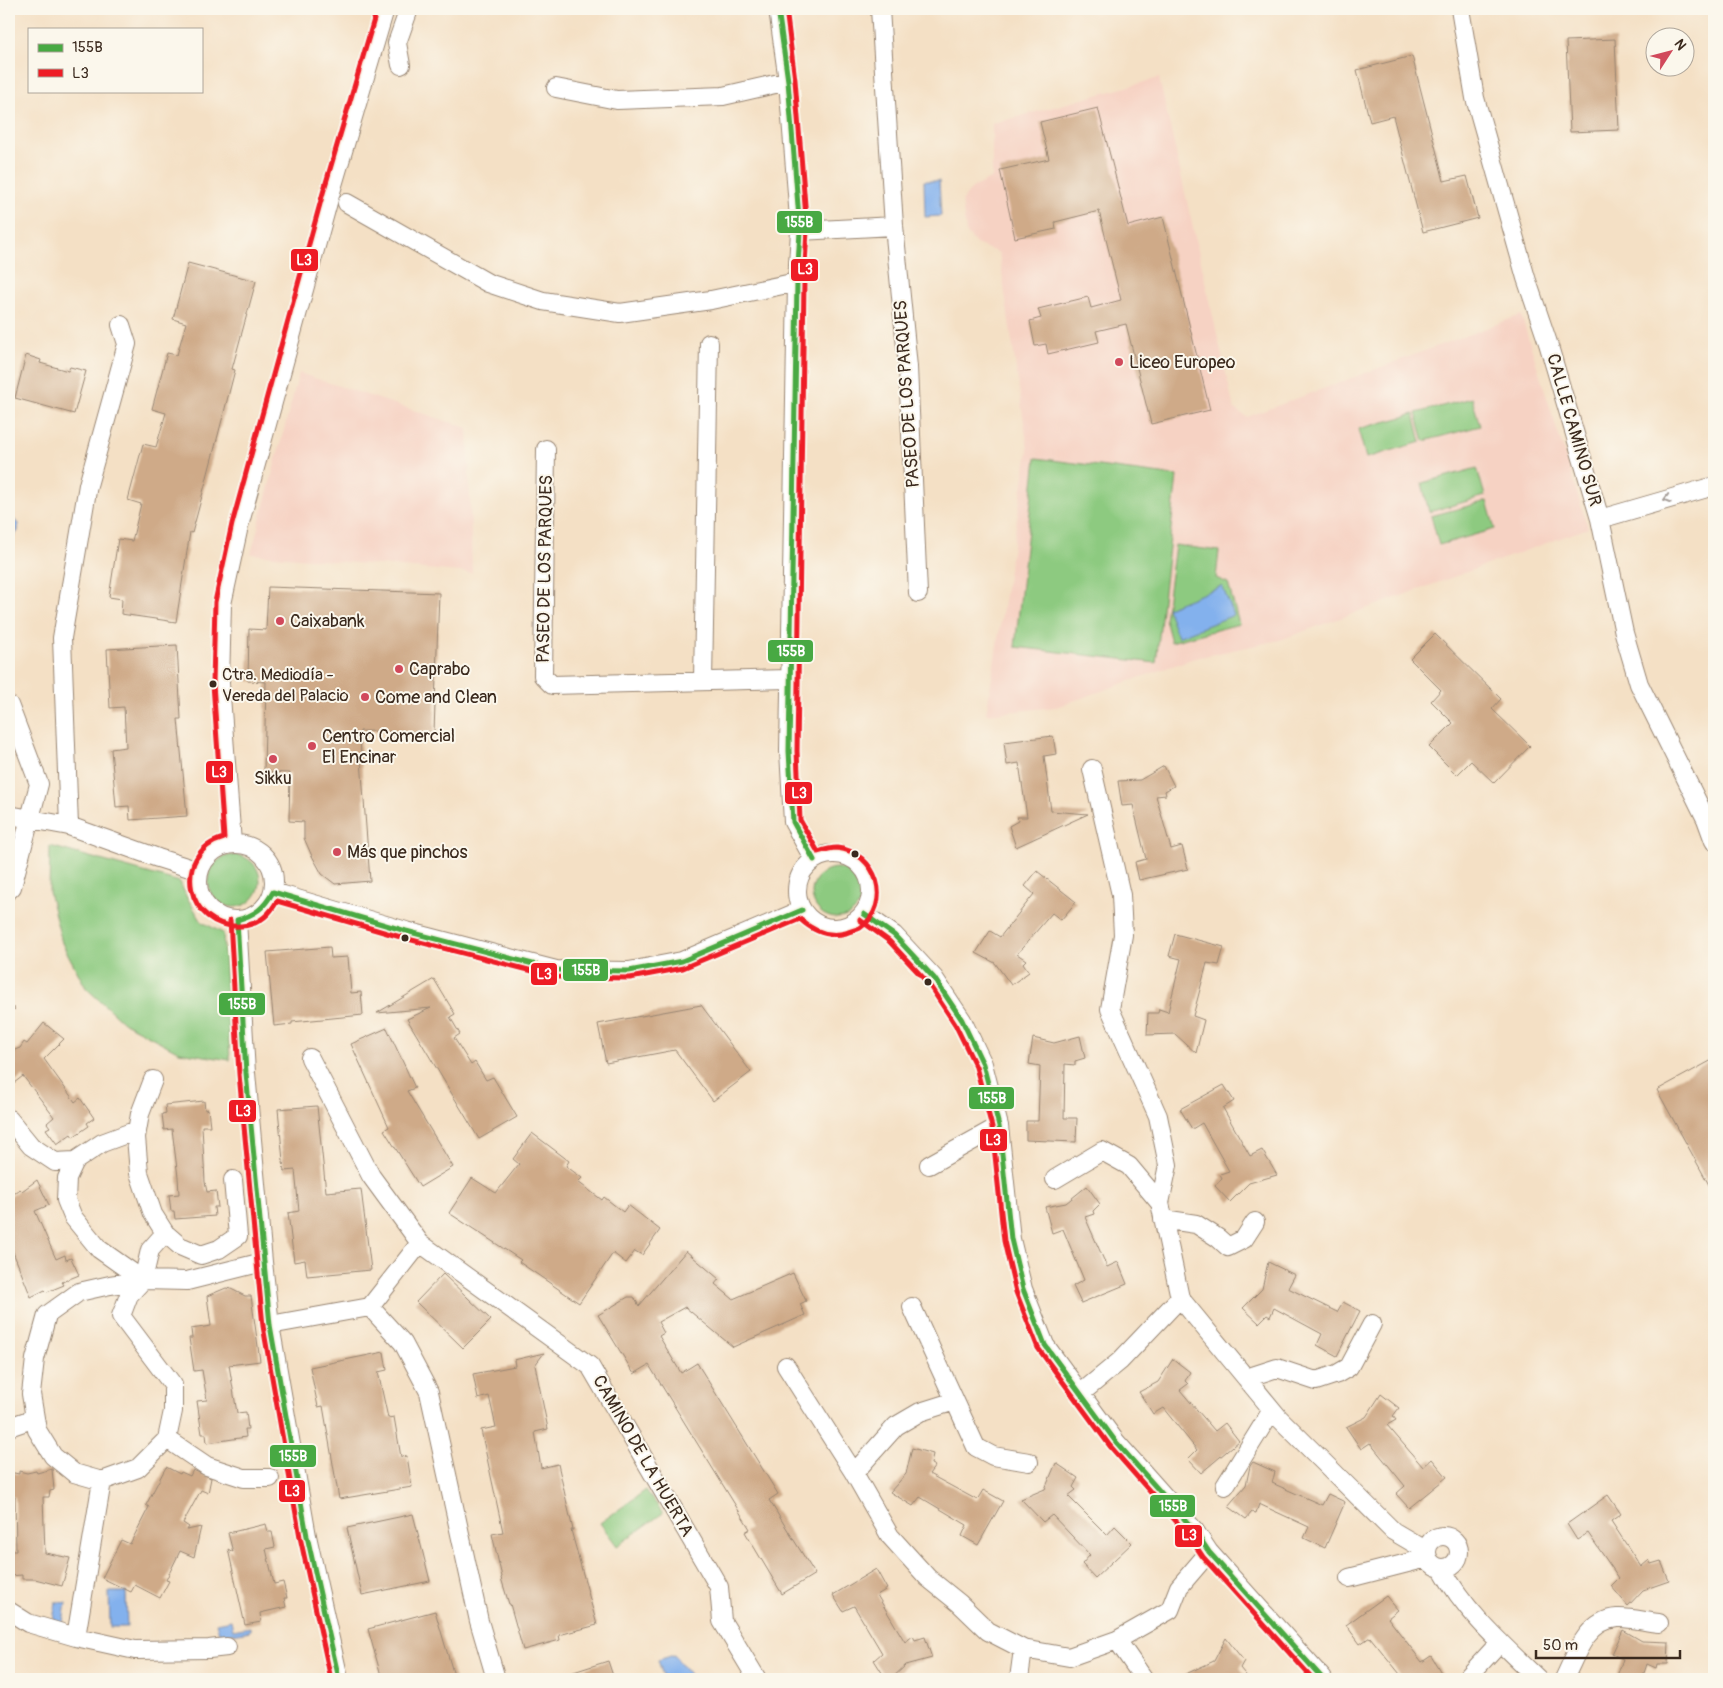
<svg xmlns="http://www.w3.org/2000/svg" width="1723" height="1688" viewBox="0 0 1723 1688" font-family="Pangolin,sans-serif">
	<rect width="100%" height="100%" fill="#fbf7ec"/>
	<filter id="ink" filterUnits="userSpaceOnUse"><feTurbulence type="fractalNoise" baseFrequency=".02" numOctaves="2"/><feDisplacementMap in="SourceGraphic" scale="10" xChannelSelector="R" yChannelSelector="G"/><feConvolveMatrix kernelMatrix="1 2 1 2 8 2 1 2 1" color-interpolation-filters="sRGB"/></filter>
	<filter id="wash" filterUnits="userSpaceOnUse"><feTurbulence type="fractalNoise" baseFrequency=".0096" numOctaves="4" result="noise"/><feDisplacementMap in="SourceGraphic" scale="20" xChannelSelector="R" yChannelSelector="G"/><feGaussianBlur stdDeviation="1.12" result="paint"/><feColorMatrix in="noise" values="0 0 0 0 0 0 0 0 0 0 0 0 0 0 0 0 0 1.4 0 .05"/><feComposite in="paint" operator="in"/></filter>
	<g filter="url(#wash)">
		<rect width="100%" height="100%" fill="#f4e0c5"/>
		<path fill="#f6d2c3" d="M1159 78 1234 409 1247 417 1521 315 1588 528 1280 640 1195 658 1056 707 986 714 1028 450 999 253 976 244 966 232 962 201 972 188 992 178V124Z
			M299 373 468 428 472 573 251 554Z"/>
		<path fill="#8dca80" stroke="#647a4f" d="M1472 398 1480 426 1424 441 1416 413Z
			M1414 414 1421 442 1366 458 1358 429Z
			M1036 458 1177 476 1156 663 1015 647Z
			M1477 468 1485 496 1429 512 1422 483Z
			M1487 501 1495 529 1439 545 1431 516Z
			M1175 545 1219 551 1216 578 1228 583 1239 624 1171 642 1165 619Z
			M50 846 180 882 186 896 202 922 223 933 230 1060 179 1052 123 1022 86 988 62 943 49 892Z
			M208 881a26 26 0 1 1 52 0a26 26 0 1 1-52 0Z
			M812 893a25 25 0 1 1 50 0a25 25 0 1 1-50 0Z
			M646 1490 663 1513 617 1546 600 1523Z"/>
		<path fill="#83b1ed" stroke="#5f6e86" d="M924 181H939L941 216 925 217Z
			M9 517H12L18 524V531L9 542Z
			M1222 586 1234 615 1178 637 1167 608Z
			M109 1592H126L127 1627H110Z
			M56 1602 66 1603 62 1628 52 1626Z
			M231 1620 233 1630 250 1627V1631L220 1636 216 1623Z
			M674 1655 694 1679H664L658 1660Z"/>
		<g id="blocks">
			<path fill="#cfaa88" d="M1615 39 1619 130 1570 132 1566 41Z
				M1412 56 1444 181 1467 176 1478 218 1423 232 1393 116 1370 122 1357 70Z
				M1098 108 1128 226 1163 217 1210 410 1151 424 1126 324 1096 331 1099 342 1048 354 1046 344 1035 346 1030 321 1041 318 1038 309 1088 297 1091 308 1121 300 1099 211 1055 222 1056 229 1015 238 1000 170 1049 159 1040 122Z
				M188 263 256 281 232 369 235 370 205 485 192 533 190 532 176 622 121 614 122 599 109 597 118 539 132 541 141 504 128 500 143 444 156 447 166 413 152 409 167 353 177 355 186 323 173 319Z
				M26 355 41 360 40 363 68 371 70 367 86 371 74 414 15 398Z
				M268 587 439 593 434 732 360 731 361 760 370 881 335 884 322 874 311 854 304 838V822L289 821 290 773 264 772 266 682 248 681 249 629 266 630Z
				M1435 634 1501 699 1492 709 1530 746 1494 783 1471 761 1457 775 1429 747 1453 723 1431 701 1441 690 1410 659Z
				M177 645 181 719H178L187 816 130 820 129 806 116 807 111 749 126 747 124 707 110 708 107 649Z
				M1053 736 1056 754 1044 756 1051 811 1088 814 1016 847 1009 826 1018 821 1017 817H1027L1019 763 1007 765 1004 742Z
				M1164 766 1174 786 1165 791 1166 795 1156 796 1171 849 1182 846 1188 869 1139 880 1135 862 1146 859 1133 805 1122 806 1118 781 1140 780Z
				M1037 871 1076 902 1061 920 1052 913 1017 954 1026 960 1023 963 1029 972 1011 985 995 963 976 953 990 931 1000 937 1034 894 1025 886Z
				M1175 934 1224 947 1219 965 1207 963 1193 1016 1204 1020 1196 1053 1175 1034 1147 1035 1148 1013H1158L1159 1009 1168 1012 1181 959 1169 956Z
				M330 947 331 958 348 957 351 993 361 992 363 1015 292 1022V1024L274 1026 267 952Z
				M434 979 455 1014 450 1017 460 1034 454 1038 471 1065 475 1062 486 1080 493 1077 517 1117 479 1139 407 1019 431 1008 377 1013Z
				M701 1005 751 1072 713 1101 675 1050 606 1063 598 1024Z
				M44 1023 64 1039 44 1059 75 1102 80 1098 94 1118 87 1123 89 1126 73 1137 71 1134 57 1144 46 1129 50 1127 47 1123 54 1117 23 1076 9 1087V1056L13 1054 12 1051 20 1048 24 1042 27 1044Z
				M387 1028 415 1088 407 1091 453 1167 420 1187 384 1130 389 1127 351 1044Z
				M1080 1036 1085 1058 1075 1061V1065L1065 1064 1064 1118H1077L1076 1142 1026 1140V1121H1038L1040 1066 1029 1064 1033 1038 1054 1043Z
				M1714 1059V1194L1657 1090Z
				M1224 1085 1234 1101 1223 1108 1250 1156 1262 1150 1277 1175 1249 1183 1230 1202 1215 1186 1222 1178 1220 1174 1229 1171 1202 1123 1192 1129 1180 1109Z
				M204 1101 205 1110 208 1109 210 1126H202L205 1182 207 1192 216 1191 218 1207H214L215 1216 175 1219 174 1211H171L169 1195 179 1194 178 1177 172 1129 164 1130 162 1114 166 1113 165 1105Z
				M317 1106 326 1192 361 1189 371 1270 307 1276 305 1260 294 1262 288 1213 299 1211 295 1170 284 1171 278 1109Z
				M532 1133 569 1161 566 1166 582 1178 578 1182 602 1200 604 1197 623 1212 628 1205 660 1230 642 1255 635 1251 626 1263 613 1253 579 1303 519 1262 521 1260 449 1213 472 1178 496 1193 519 1164 513 1159Z
				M37 1180 49 1205 35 1211 56 1259 65 1255 66 1260 71 1258 79 1275 62 1282 64 1285 47 1292 45 1290 31 1297 9 1242V1198L20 1189 22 1191Z
				M1087 1186 1100 1204 1093 1211 1094 1214 1085 1217 1107 1267 1118 1262 1127 1284 1081 1303 1073 1286 1084 1280 1063 1229 1052 1233 1045 1207 1066 1203Z
				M686 1251 719 1279 715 1284 733 1299 793 1273 806 1301 800 1304 805 1315 733 1347 685 1307 658 1322 664 1333 659 1336 681 1373 697 1363 778 1494 769 1500 815 1574 782 1594 745 1532 750 1529 649 1365 634 1374 598 1315 628 1297H634L639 1306Z
				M1268 1262 1295 1275 1288 1288 1337 1312 1343 1302 1360 1311 1337 1356 1317 1345 1322 1334 1274 1308 1270 1317 1267 1315 1259 1323 1243 1308 1262 1289Z
				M443 1274 491 1320 463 1348 416 1302Z
				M226 1288 231 1289 245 1296H251L260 1361 229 1365 237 1413 246 1412 248 1429H245L246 1437 207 1443 206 1434H202L197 1401 207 1400 202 1370 194 1371 189 1338H192L191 1329 211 1326 207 1296Z
				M384 1352 387 1370 378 1372 388 1418 394 1417 401 1457 407 1456 412 1487 339 1499 323 1406 318 1407 310 1367Z
				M544 1353 535 1365 548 1429 535 1432 541 1468 558 1464 573 1530H571L597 1625 559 1635 560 1640 523 1650 510 1604H509L501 1578 502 1577 492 1534 503 1532 481 1430 496 1427 489 1396 478 1399 473 1374 515 1366 514 1360Z
				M1173 1359 1190 1372 1185 1381 1188 1384 1180 1390 1215 1431 1225 1423 1239 1441 1201 1473 1188 1459 1197 1450 1163 1408 1153 1414 1139 1392 1158 1382Z
				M1381 1394 1399 1408 1393 1416 1396 1420 1387 1425 1423 1467 1432 1459 1447 1477 1409 1508 1396 1494 1405 1486 1370 1443 1361 1449 1346 1427 1366 1417Z
				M912 1448 933 1454 931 1464 935 1466 929 1474 977 1500 983 1490 1003 1501 978 1545 962 1536 967 1525 920 1497 913 1506 890 1492 906 1474Z
				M1253 1462 1275 1472 1272 1483 1322 1505 1328 1494 1345 1502 1325 1548 1304 1538 1309 1527 1259 1504 1256 1513 1252 1512 1246 1519 1228 1506 1246 1485 1250 1466Z
				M1056 1463 1078 1478 1073 1487 1076 1490 1068 1496 1107 1535 1115 1526 1132 1543 1095 1578 1082 1564 1090 1555 1052 1515 1043 1522 1021 1499 1045 1489Z
				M166 1467 180 1474 181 1472 190 1476 193 1470 211 1478 208 1493 201 1490 183 1523 189 1527 187 1530 201 1527 194 1557 180 1551 166 1580 169 1581 160 1598 135 1585 131 1592 102 1578 121 1540 130 1544 149 1507 146 1505Z
				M52 1469 54 1490 50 1491 49 1497H43L45 1553 70 1558 62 1586 35 1579H22V1575L9 1576V1551H16L15 1497H10L9 1493V1472L19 1474V1471L27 1473 36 1471 37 1473Z
				M1608 1495 1621 1514 1611 1521 1641 1567 1649 1560 1651 1564 1661 1561 1669 1581 1643 1590 1628 1606 1611 1586 1619 1578 1588 1533 1577 1540 1567 1524Z
				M413 1514 430 1581 362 1595 347 1528Z
				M266 1524 268 1532H272L275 1547 266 1549 274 1584 283 1582 287 1598H284L286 1607 260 1613 261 1622 245 1625 228 1549 233 1552 228 1533Z
				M876 1569 887 1589 877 1595 905 1642 913 1636 915 1640 925 1637 932 1658 906 1665 891 1679H886L874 1660 882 1653 854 1606 843 1611 833 1595Z
				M1386 1596 1398 1610 1388 1618 1422 1662 1431 1656 1445 1679H1404L1370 1637 1360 1644 1346 1625Z
				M435 1611 455 1679H382L368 1629Z
				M1623 1630 1642 1641 1669 1642 1668 1664H1657L1656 1668 1647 1664 1642 1679H1616L1623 1659 1612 1654Z
				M1226 1638 1244 1661 1240 1668 1249 1679H1175L1214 1661Z
				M608 1661 614 1679H561V1676Z"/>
		</g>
	</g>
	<g filter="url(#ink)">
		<use href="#blocks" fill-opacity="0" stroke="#988572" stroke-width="1"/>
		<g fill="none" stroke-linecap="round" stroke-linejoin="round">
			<defs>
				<path id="minor" d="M778 9 788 81 800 231 797 282 789 751 793 822 814 860
					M880 9 894 226 908 367 918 593
					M1460 9 1475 98 1526 278 1548 343 1600 519 1624 633 1639 684 1706 819 1714 841
					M401 65 397 43 409 9
					M556 88 617 100 723 96 788 81
					M347 203 488 283 543 301 620 313 711 300 797 282
					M800 231 894 226
					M546 449 543 676 552 685 790 679
					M1600 519 1714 486
					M703 681 709 343
					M9 705 39 784 12 887 9 890
					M1092 769 1121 895 1123 935 1110 1009 1158 1116 1168 1165 1160 1203
					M9 815 69 826 158 858 199 871
					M69 826 62 638 88 485 127 344 121 325
					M232 843 220 683 222 604 239 526 330 195 385 9
					M198 882a38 38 0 1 1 76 0a38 38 0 1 1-76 0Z
					M797 891a37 37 0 1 1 74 0a37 37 0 1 1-74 0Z
					M273 892 406 931 556 970 629 971 682 961 802 910
					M864 914 894 935 934 978 962 1020 983 1064 999 1126 1011 1239 1023 1289 1045 1345 1116 1442 1195 1531 1209 1552 1323 1679
					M237 920 246 1073 263 1262 270 1325 307 1536 339 1679
					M310 1058 371 1176 420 1243 590 1366 719 1587 722 1621 757 1679
					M153 1080 140 1114 136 1137 139 1173 153 1214 165 1233 180 1246 201 1255 219 1249 238 1236 233 1180
					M9 1119 31 1146 55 1162 75 1161 102 1143 137 1130
					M75 1161 67 1178 66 1200 73 1217 99 1249 143 1280
					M929 1165 999 1126
					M1055 1179 1102 1151 1129 1166 1160 1203 1180 1298 1279 1418 1393 1531 1427 1551
					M1163 1219 1196 1224 1218 1238 1228 1247 1244 1239 1255 1222
					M165 1233 150 1250 143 1280 129 1295 121 1316 173 1385V1411L167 1439 138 1468 102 1481 74 1473 53 1456 37 1430 31 1394 35 1359 47 1315 79 1292 110 1285 143 1280 187 1281 263 1262
					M370 1307 420 1243
					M912 1307 976 1447 993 1456 1029 1462
					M270 1325 370 1307 403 1343 429 1392 479 1621 496 1679
					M786 1366 854 1473
					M1246 1378 1277 1368 1316 1381 1337 1374 1349 1367 1372 1324
					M1080 1394 1120 1361 1180 1298
					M955 1401 920 1412 896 1426 854 1473 890 1536 928 1578 959 1603 988 1631 1023 1649 1069 1657 1117 1640 1170 1610 1179 1587 1209 1552
					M9 1427 35 1418
					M167 1439 207 1466 244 1478H270
					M1225 1486 1272 1410
					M1427 1552a16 16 0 1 1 32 0a16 16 0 1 1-32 0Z
					M1442 1569C1466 1613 1503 1645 1538 1679
					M1349 1578 1427 1558
					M9 1611 28 1623 76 1637 135 1650 209 1649 227 1647
					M76 1637 102 1481
					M1117 1640 1144 1679
					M1019 1679 1023 1649
					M1466 1679 1500 1642
					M1564 1679C1575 1657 1586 1620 1617 1618 1630 1617 1646 1622 1659 1623"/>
			</defs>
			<use href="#minor" stroke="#988572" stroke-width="20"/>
			<path stroke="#988572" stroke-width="3" stroke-dasharray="1 4" stroke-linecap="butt" d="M9 1010 17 1008"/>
			<use href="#minor" stroke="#fff" stroke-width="18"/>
			<defs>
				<path id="bus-1" d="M778 9 788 81 800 231 797 282 789 751 793 822 814 860
					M864 914 894 935 934 978 962 1020 983 1064 999 1126 1011 1239 1023 1289 1045 1345 1116 1442 1195 1531 1209 1552 1323 1679
					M339 1679 307 1536 270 1325 246 1073 237 920C255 915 264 908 273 892L406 931 556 970 629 971 682 961 802 910"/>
				<path id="bus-2" d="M377 9 323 193 232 524 215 602 213 684 224 838C170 853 186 930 241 926 258 925 269 916 277 901L404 938 556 977 630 978 683 968 800 919C813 931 828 938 846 933 850 931 856 930 860 928 894 904 877 852 837 848 831 848 824 850 818 852L800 820 797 751 804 282 807 230 795 80 786 9
					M230 920 239 1074 263 1326 300 1537 331 1679
					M860 920 889 941 928 983 955 1024 976 1067 992 1127 1004 1241 1016 1292 1038 1348 1110 1446 1189 1536 1203 1557 1313 1679"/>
			</defs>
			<use href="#bus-1" stroke="#fbf7ec" stroke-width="9"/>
			<use href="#bus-2" stroke="#fbf7ec" stroke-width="9"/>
			<use href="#bus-1" stroke="#48a943" stroke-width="5"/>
			<use href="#bus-2" stroke="#ee1c25" stroke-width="5"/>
		</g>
		<defs><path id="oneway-chevron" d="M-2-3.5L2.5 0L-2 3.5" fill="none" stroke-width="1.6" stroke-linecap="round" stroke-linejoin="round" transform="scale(1.25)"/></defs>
		<use stroke="#a79f9a" href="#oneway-chevron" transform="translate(1667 499) rotate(164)"/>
	</g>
	<g fill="#d1495b" stroke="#fbf7ec" stroke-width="2">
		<circle cx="1119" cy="362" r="5"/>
		<circle cx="280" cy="621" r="5"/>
		<circle cx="399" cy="669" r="5"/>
		<circle cx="365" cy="697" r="5"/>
		<circle cx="312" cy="746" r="5"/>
		<circle cx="273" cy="759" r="5"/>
		<circle cx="337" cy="852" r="5"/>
	</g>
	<g fill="#3b2a1e" stroke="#fbf7ec" stroke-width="2">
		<circle cx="213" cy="684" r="4.5"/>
		<circle cx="855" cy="854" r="4.5"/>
		<circle cx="405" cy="938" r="4.5"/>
		<circle cx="928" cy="982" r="4.5"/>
	</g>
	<g text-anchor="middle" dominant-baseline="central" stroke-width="4" stroke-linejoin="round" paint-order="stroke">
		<g font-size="17" fill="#3b2a1e" stroke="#fbf7ec" text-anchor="start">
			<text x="222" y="674">Ctra. Mediodía -<tspan x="222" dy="21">Vereda del Palacio</tspan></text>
		</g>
		<g font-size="18" fill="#3b2a1e" stroke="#fbf7ec" text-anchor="start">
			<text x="1129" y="362">Liceo Europeo</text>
			<text x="290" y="621">Caixabank</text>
			<text x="409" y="669">Caprabo</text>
			<text x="375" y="697">Come and Clean</text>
			<text x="322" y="736">Centro Comercial<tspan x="322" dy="21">El Encinar</tspan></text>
			<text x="273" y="778" text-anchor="middle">Sikku</text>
			<text x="347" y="852">Más que pinchos</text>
		</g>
		<g font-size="18" fill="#3b2a1e" stroke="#fbf7ec">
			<text transform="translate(907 394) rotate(-94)">PASEO DE LOS PARQUES</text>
			<text transform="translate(1574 430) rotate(74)">CALLE CAMINO SUR</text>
			<text transform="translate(545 569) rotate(-89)">PASEO DE LOS PARQUES</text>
			<text transform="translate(643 1456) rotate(60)">CAMINO DE LA HUERTA</text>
		</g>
	</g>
	<g stroke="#fbf7ec" stroke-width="2">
		<rect x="776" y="210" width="47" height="24" rx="5" fill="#48a943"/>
		<rect x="290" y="248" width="29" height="24" rx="5" fill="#ee1c25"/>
		<rect x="790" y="258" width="29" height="24" rx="5" fill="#ee1c25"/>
		<rect x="767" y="639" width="47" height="24" rx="5" fill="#48a943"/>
		<rect x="205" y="760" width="29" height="24" rx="5" fill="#ee1c25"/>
		<rect x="784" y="781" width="29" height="24" rx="5" fill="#ee1c25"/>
		<rect x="562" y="958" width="47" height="24" rx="5" fill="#48a943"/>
		<rect x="530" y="962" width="28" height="24" rx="5" fill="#ee1c25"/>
		<rect x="218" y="992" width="48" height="24" rx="5" fill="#48a943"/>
		<rect x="968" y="1086" width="47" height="24" rx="5" fill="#48a943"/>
		<rect x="228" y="1099" width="29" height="24" rx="5" fill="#ee1c25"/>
		<rect x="979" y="1128" width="29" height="24" rx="5" fill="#ee1c25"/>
		<rect x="269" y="1444" width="48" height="24" rx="5" fill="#48a943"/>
		<rect x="278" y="1479" width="28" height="24" rx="5" fill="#ee1c25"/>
		<rect x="1149" y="1494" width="47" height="24" rx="5" fill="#48a943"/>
		<rect x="1174" y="1524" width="29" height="24" rx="5" fill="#ee1c25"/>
	</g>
	<g font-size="14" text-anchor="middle" font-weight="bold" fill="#fff">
		<text x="799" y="227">155B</text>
		<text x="304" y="265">L3</text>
		<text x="805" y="274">L3</text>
		<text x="791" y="656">155B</text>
		<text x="219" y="777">L3</text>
		<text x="799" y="798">L3</text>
		<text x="586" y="975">155B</text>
		<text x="544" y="979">L3</text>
		<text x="242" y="1009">155B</text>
		<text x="992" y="1103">155B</text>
		<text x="243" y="1116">L3</text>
		<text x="993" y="1145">L3</text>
		<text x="293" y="1461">155B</text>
		<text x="292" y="1496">L3</text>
		<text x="1173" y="1511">155B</text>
		<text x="1189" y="1540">L3</text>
	</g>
	<rect width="1723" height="1688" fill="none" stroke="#fbf7ec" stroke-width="30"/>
	<rect x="28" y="28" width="175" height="65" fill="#fbf7ec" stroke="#aea59a"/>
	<rect x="38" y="44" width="25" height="8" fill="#48a943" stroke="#aea59a"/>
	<text x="72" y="52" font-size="15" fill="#3b2a1e">155B</text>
	<rect x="38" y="69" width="25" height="8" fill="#ee1c25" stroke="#aea59a"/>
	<text x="72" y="78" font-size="15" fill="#3b2a1e">L3</text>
	<g transform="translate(1670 52) rotate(54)"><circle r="24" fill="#fbf7ec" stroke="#aea59a"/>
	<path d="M0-4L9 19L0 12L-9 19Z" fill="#d1495b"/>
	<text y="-8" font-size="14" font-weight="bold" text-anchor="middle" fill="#3b2a1e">N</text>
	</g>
	<path d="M1536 1650v8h144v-8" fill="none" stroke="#3b2a1e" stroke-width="2.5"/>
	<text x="1543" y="1650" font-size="15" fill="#3b2a1e" stroke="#fbf7ec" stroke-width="4" paint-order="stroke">50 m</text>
</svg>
